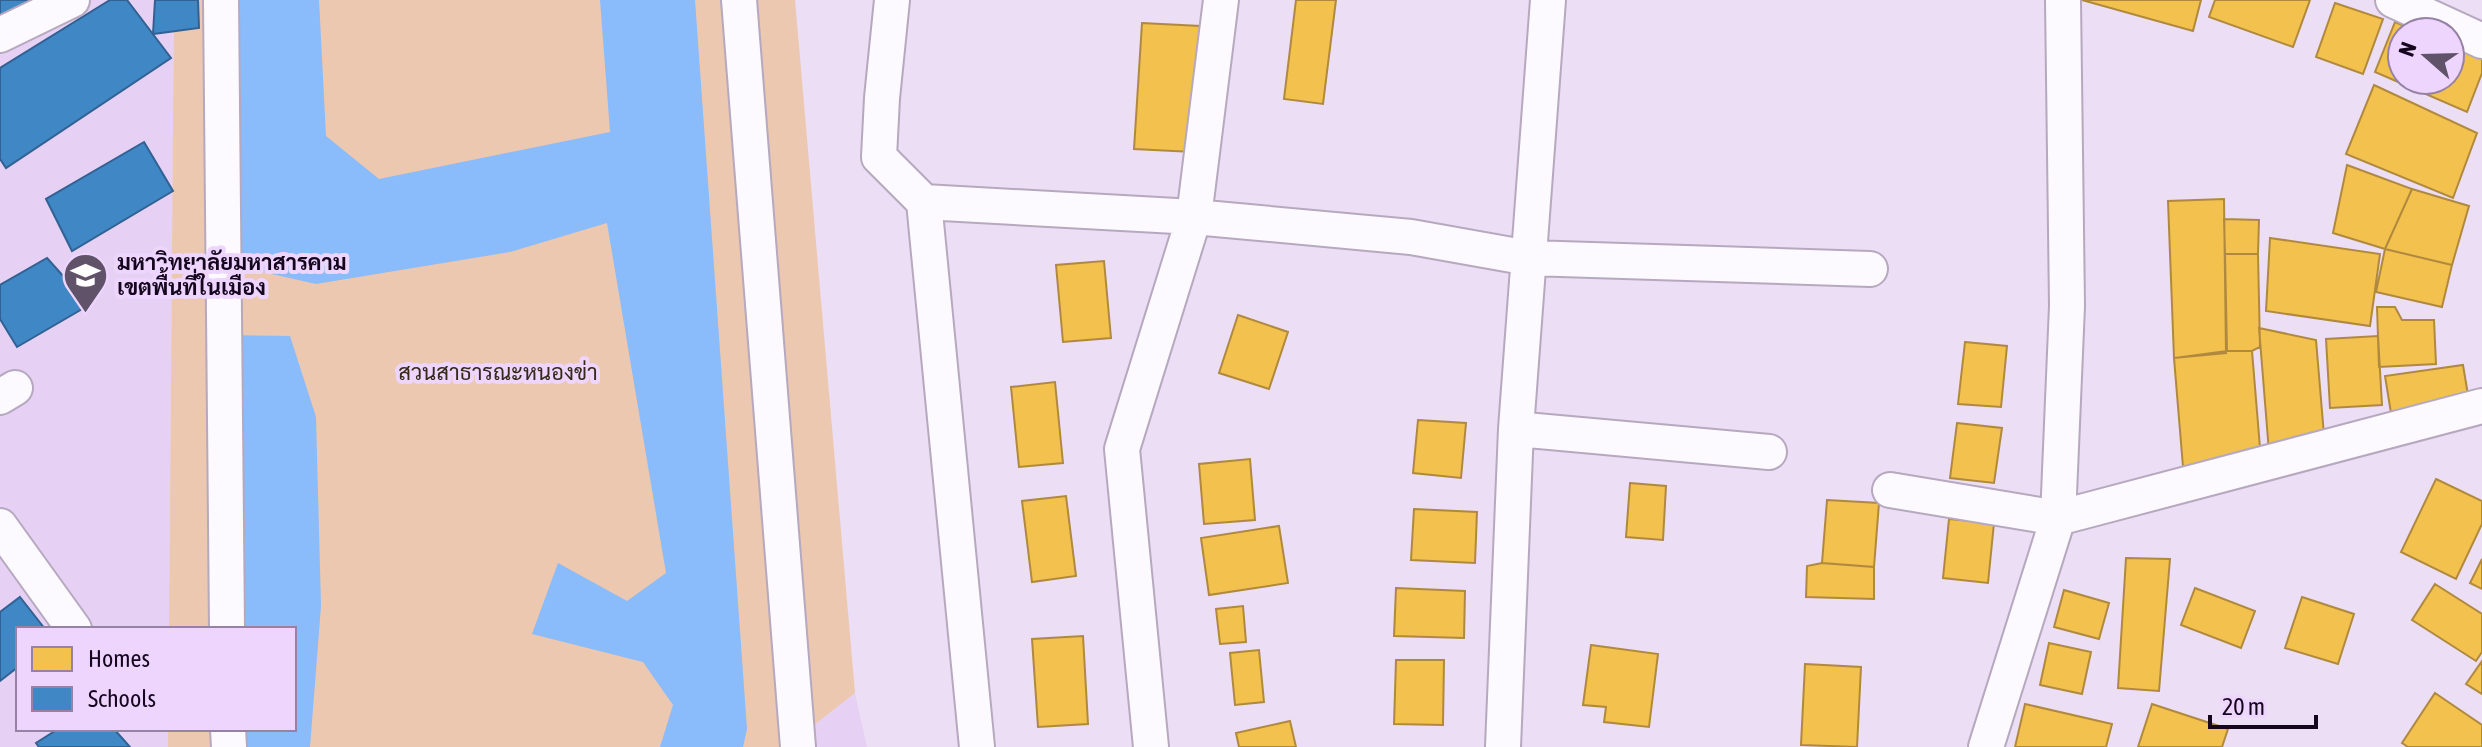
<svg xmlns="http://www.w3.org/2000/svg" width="2482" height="747" viewBox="0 0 2482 747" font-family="'Asap Condensed',Sarabun,sans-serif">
	<rect width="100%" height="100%" fill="#ecdef5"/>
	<path fill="#e6d1f4" d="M0 0H174L169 629H18V729H168V747H0Z
		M855 693 867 747H786Z"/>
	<path fill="#ebc8af" d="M174 0H795L855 693 786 747H168V729H294V629H169Z"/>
	<path fill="#8abbfb" d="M220 0H319L326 136 379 179 610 132 600 0H695L747 729 743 747H660L673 705 643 662 532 634 558 563 627 601 666 573 607 223 510 252 316 284 218 262Z
		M224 335 290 336 316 417 321 606 310 747H229V729H294V629H227Z"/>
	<path fill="#f2c14e" stroke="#b0893f" stroke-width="2" d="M1296 0H1336L1323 104 1284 99Z
		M2082 0H2201L2193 31Z
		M2215 0H2310L2293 47 2209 17Z
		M2335 3 2383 19 2363 74 2316 57Z
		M2395 22 2419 32H2402V80H2450V45L2482 59V73L2467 112 2375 72Z
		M1142 23 1200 26 1193 152 1134 149Z
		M2374 85 2477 133 2453 198 2346 154Z
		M2347 165 2412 189 2385 249 2333 233Z
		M2412 189 2469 206 2452 265 2385 249Z
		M2224 199 2226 353 2174 358 2168 201Z
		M2224 219 2259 220 2258 254H2225Z
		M2270 238 2380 254 2370 326 2266 311Z
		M2385 249 2452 265 2442 307 2376 292Z
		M2225 254H2258L2260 347 2252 351H2227Z
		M1104 261 1111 338 1063 342 1056 265Z
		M2377 307H2395L2402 320H2434L2436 364 2379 367Z
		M1238 315 1288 332 1269 389 1219 373Z
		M2259 328 2316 340 2325 447 2269 452Z
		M2378 336 2382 405 2330 408 2326 339Z
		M1965 342 2007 346 2001 407 1958 404Z
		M2227 351H2252L2262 472 2184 479 2174 358Z
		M2463 365 2469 401 2391 413 2385 376Z
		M1055 382 1063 463 1019 467 1011 387Z
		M1418 420 1466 423 1461 478 1413 473Z
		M1957 423 2002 428 1994 483 1950 478Z
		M1250 459 1255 520 1204 524 1199 464Z
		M2436 479 2482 501V524L2456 579 2401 552Z
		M1630 483 1666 486 1663 540 1626 537Z
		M1066 496 1076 576 1032 582 1022 501Z
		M1827 500 1879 503 1874 567 1822 563Z
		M1414 509 1477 512 1475 563 1411 560Z
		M1949 519 1994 523 1988 583 1943 578Z
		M1279 526 1288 583 1209 595 1201 538Z
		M2126 558 2170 559 2159 691 2118 688Z
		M2482 559V589L2470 583Z
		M1822 563 1874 567V599L1806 597 1807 566Z
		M2435 584 2482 614V652L2476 661 2412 620Z
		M1396 588 1465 591 1464 638 1394 636Z
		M2195 588 2255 611 2241 648 2181 625Z
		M2064 590 2109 603 2099 639 2054 627Z
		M2302 597 2354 614 2338 664 2285 648Z
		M1243 606 1246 642 1220 644 1216 609Z
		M1083 636 1088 724 1038 727 1032 639Z
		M2049 643 2091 652 2082 694 2040 685Z
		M1591 645 1658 654 1649 727 1604 722 1606 707 1583 705Z
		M1259 650 1264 702 1235 705 1230 653Z
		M1396 660H1444L1443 725 1394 724Z
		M2482 661V694L2466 684Z
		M1805 664 1861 667 1857 747 1801 745Z
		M2435 693 2482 725V747H2408L2402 743Z
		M2025 704 2112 724 2106 747H2015Z
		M2152 704 2228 729 2222 747H2138Z
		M1290 721 1296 747H1239L1236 733Z"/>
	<path fill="#3f88c5" stroke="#326193" stroke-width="2" d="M0 0H53L0 28Z
		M110 0H127L171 58 6 168 0 159V68Z
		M155 0H198L199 28 153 34Z
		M144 142 173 191 72 251 46 199Z
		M47 258 89 305 17 347 0 319V285Z
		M20 597 45 629H18V667L0 681V612Z
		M58 729H114L130 747H39L36 743Z"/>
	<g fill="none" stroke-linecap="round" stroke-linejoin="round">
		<defs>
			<path id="minor" d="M221 0 227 629
				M739 0 798 747
				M892 0 882 98 879 157 924 202 1194 217 1411 237 1529 258 1870 269
				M2393 0 2482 41
				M0 35 72 0
				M924 202 977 747
				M0 397 15 388
				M1516 429 1769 452
				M1890 490 2058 518 2482 406
				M0 526 74 629
				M228 729 229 747
				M1151 747 1122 449 1194 217 1221 0
				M1503 747 1516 429 1548 0
				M1986 747 2058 518 2067 306 2063 0"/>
		</defs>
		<use href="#minor" stroke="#b6a8bf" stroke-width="38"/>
		<use href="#minor" stroke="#fcfafe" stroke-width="34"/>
	</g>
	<defs>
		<symbol id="university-pin" viewBox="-11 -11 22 30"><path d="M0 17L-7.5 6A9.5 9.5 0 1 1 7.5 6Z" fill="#605269" stroke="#edd5fe"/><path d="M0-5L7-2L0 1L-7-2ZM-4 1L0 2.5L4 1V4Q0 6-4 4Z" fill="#fff"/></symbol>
	</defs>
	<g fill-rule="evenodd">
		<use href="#university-pin" x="60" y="250" width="51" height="69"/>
	</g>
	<g text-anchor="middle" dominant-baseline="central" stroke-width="8" stroke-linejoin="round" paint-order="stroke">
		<g font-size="22" font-weight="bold" fill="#15061d" stroke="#edd5fe" text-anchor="start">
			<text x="117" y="262">มหาวิทยาลัยมหาสารคาม<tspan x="117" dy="25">เขตพื้นที่ในเมือง</tspan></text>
		</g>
		<g font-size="22" fill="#362918" stroke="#edd5fe">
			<text x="498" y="372">สวนสาธารณะหนองข่า</text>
		</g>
	</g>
	<rect x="16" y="627" width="280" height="104" fill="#edd5fe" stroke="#9782a4" stroke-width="2"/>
	<rect x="32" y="647" width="40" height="24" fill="#f2c14e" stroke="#9782a4" stroke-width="2"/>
	<text x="88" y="667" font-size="24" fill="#15061d">Homes</text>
	<rect x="32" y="687" width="40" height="24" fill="#3f88c5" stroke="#9782a4" stroke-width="2"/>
	<text x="88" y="707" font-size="24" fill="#15061d">Schools</text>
	<g transform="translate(2426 56) rotate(290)"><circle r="38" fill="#edd5fe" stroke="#9782a4" stroke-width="2"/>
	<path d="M0-6L14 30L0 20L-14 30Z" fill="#605269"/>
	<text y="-12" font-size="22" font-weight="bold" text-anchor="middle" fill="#15061d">N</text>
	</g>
	<path d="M2210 715v12h106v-12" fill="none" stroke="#15061d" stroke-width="4"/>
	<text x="2222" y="715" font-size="24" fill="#15061d" stroke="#edd5fe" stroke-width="6" paint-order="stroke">20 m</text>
</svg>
